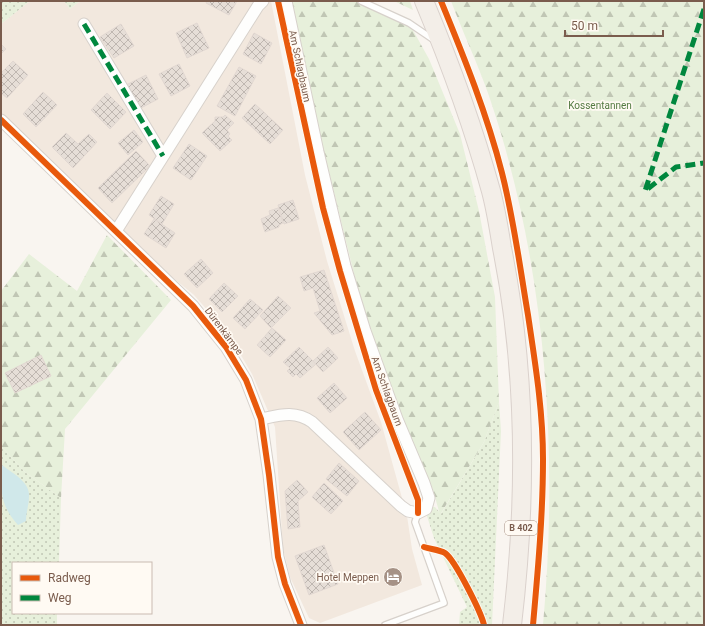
<svg xmlns="http://www.w3.org/2000/svg" width="705" height="626" viewBox="0 0 705 626" font-family="Roboto,sans-serif">
	<defs>
		<pattern id="grass-dots" width="8" height="8" patternUnits="userSpaceOnUse"><rect width="8" height="8" fill="#e7f0db"/><path d="M2 2h.1M6 6h.1" fill="none" stroke="#c0c6b4" stroke-width="1.8" stroke-linecap="round"/></pattern>
		<pattern id="forest-firs" width="22" height="20" patternUnits="userSpaceOnUse"><rect width="22" height="20" fill="#e7f0db"/><path d="M5 1l3.5 6h-7zM16 11l3.5 6h-7z" fill="#c0c6b4"/></pattern>
		<pattern id="building-cross-hatch" width="8" height="8" patternUnits="userSpaceOnUse"><rect width="8" height="8" fill="#e6ded7"/><path d="M0 0l8 8M0 8l8-8" fill="none" stroke="#bfb7b1"/></pattern>
	</defs>
	<rect width="100%" height="100%" fill="#f9f5f0"/>
	<path fill="#f2e8de" d="M30 1H64L70 9 80 1H271L305 175 327 261 355 351 381 422 407 516 412 549 422 585 320 623 309 618 290 577 283 548 275 427 252 374 229 335 194 295 116 231 1 120V24Z"/>
	<path fill="url(#grass-dots)" d="M1 1H30L1 24Z
		M64 1H80L70 9Z
		M499 402 501 431 492 625H459L460 612 467 607 434 538 427 516 431 507H435L441 514 484 442Z
		M1 446 25 472 61 498 59 563H13V613H57V625H1Z"/>
	<path fill="url(#forest-firs)" d="M292 1H361L409 23 429 59 460 134 479 211 495 297 499 402 484 442 440 515 433 490 401 420 368 331 320 135Z
		M394 1H410L413 10Z
		M451 1H704V625H543C559 450 546 263 489 96 478 64 463 33 451 1Z
		M107 235 171 300 65 429 61 498 25 472 1 446V291L29 254 77 291Z"/>
	<path fill="#d0e8ea" d="M1 464C11 473 30 481 29 496 29 505 26 512 26 521L18 525C0 505 1 492 1 464Z"/>
	<path fill="url(#building-cross-hatch)" stroke="#e2d8d2" d="M207 1H237L229 15 206 3Z
		M197 23 209 48 187 58 176 33Z
		M121 24 134 46 114 58 100 37Z
		M254 33 272 43 261 64 243 54Z
		M1 44 6 49 1 54Z
		M13 61 28 75 7 98 1 93V73Z
		M179 64 190 86 171 96 159 74Z
		M239 67 256 76 235 116 217 106Z
		M146 75 158 99 139 109 126 85Z
		M43 92 57 105 36 127 23 114Z
		M107 93 126 112 110 129 91 110Z
		M255 104 283 130 270 144 242 118Z
		M225 115 234 123 227 130 230 134 228 136 232 140 220 151 202 133 215 121V117H223Z
		M134 130 143 142 128 155 118 143Z
		M66 133 78 144 89 134 97 142 73 168 52 147Z
		M189 144 207 156 191 180 173 168Z
		M136 151 150 166 112 203 98 188Z
		M161 196 174 204 162 224 149 215Z
		M293 200 299 219 284 224 278 205Z
		M278 208 283 223 279 225V227L265 232 261 219 270 215 269 211Z
		M154 219 175 233 166 248 144 234Z
		M201 259 213 273 197 288 184 274Z
		M324 270 344 331 332 335 314 313 320 311 313 288 304 291 300 277Z
		M224 283 238 296 222 312 209 299Z
		M278 296 291 308 271 328 260 316Z
		M250 299 263 310 245 329 233 318Z
		M272 328 286 340 270 357 257 345Z
		M299 347 316 364 300 378 296 374 293 377 287 371 290 368 283 362Z
		M328 347 338 358 323 372 313 361Z
		M41 355 51 376 15 393 5 373Z
		M334 383 347 398 330 413 317 398Z
		M365 412 381 430 359 450 343 432Z
		M339 463 359 481 347 496 326 479Z
		M297 480 308 492 298 501 300 527 288 529 285 491Z
		M324 483 343 501 331 514 312 497Z
		M324 545 338 584 309 595 295 556Z"/>
	<g fill="none" stroke-linecap="round" stroke-linejoin="round">
		<defs>
			<path id="service" d="M361 1 409 23 434 40
				M385 625 444 603 415 522 418 513"/>
			<path id="minor" d="M84 24 163 156
				M1 120 193 306 226 347 246 380 261 419 269 475 278 557 285 584 301 625
				M116 231 258 6 263 1
				M261 419C280 415 295 410 312 422L401 506 408 511 418 513 426 509 429 498 424 483 397 419 365 331 345 266 318 152 286 1"/>
			<path id="primary" d="M424 1C450 63 473 126 491 191 496 210 499 229 502 248 527 373 527 499 512 625"/>
		</defs>
		<use href="#service" stroke="#d7d1cb" stroke-width="8"/>
		<use href="#minor" stroke="#d7d1cb" stroke-width="13"/>
		<use href="#primary" stroke="#dad1cc" stroke-width="20"/>
		<use href="#service" stroke="#fefefd" stroke-width="5.5"/>
		<use href="#minor" stroke="#fefefd" stroke-width="11"/>
		<use href="#primary" stroke="#f3eee8" stroke-width="18"/>
		<path stroke="#00873e" stroke-width="5" stroke-dasharray="10 5" stroke-linecap="butt" d="M704 9 645 191 676 167 704 163
			M84 24 163 156"/>
		<defs>
			<path id="cycleway" d="M278 1 323 208 340 271 376 390 418 500V513
				M441 1C464 57 487 114 502 173 514 220 520 268 528 315 535 362 543 410 543 459 543 514 538 569 533 625
				M1 120 193 306 226 347 246 380 261 419 269 475 278 557 285 584 301 625
				M424 547C430 549 440 550 445 553 455 560 481 612 484 625"/>
		</defs>
		<use href="#cycleway" stroke="#fffaf3" stroke-width="8"/>
		<use href="#cycleway" stroke="#e8590c" stroke-width="6"/>
	</g>
	<defs>
		<symbol id="hotel-disc" viewBox="-11 -11 22 22"><circle r="9.5" fill="#a69286" stroke="#fffaf3"/><path d="M-6-4.5h1.5V1H6V5H4.5V3h-9V5H-6ZM-4 0a1.8 1.8 0 1 1 3.6 0ZM.5 0V-2.5h3Q6-2.5 6 0Z" fill="#fff"/></symbol>
	</defs>
	<g fill-rule="evenodd">
		<use href="#hotel-disc" x="382" y="566" width="22" height="22"/>
	</g>
	<g text-anchor="middle" dominant-baseline="central" stroke-width="3.5" stroke-linejoin="round" paint-order="stroke">
		<rect fill="#fffaf3" stroke="#a28b7f" stroke-width="1" x="505" y="521" width="32" height="14" rx="3"/>
		<g font-size="9" font-weight="bold" fill="#7a5c4d">
			<text x="521" y="528">B 402</text>
		</g>
		<g font-size="10" fill="#7a5c4d" stroke="#fffaf3">
			<text transform="translate(300 66) rotate(78)">Am Schlagbaum</text>
			<text transform="translate(224 331) rotate(53)">Dürenkämpe</text>
			<text transform="translate(387 391) rotate(70)">Am Schlagbaum</text>
		</g>
		<g font-size="10" fill="#537a41" stroke="#fffaf3">
			<text x="600" y="105">Kossentannen</text>
		</g>
		<g font-size="10" fill="#7a5c4d" stroke="#fffaf3" text-anchor="end">
			<text x="379" y="577">Hotel Meppen</text>
		</g>
	</g>
	<rect width="705" height="626" fill="none" stroke="#7a5c4d" stroke-width="4"/>
	<rect x="12" y="562" width="140" height="52" fill="#fffaf3" stroke="#cabbb1"/>
	<rect x="20" y="575" width="20" height="6" fill="#e8590c" stroke="#cabbb1"/>
	<text x="48" y="582" font-size="12" fill="#7a5c4d">Radweg</text>
	<rect x="20" y="595" width="20" height="6" fill="#00873e" stroke="#cabbb1"/>
	<text x="48" y="602" font-size="12" fill="#7a5c4d">Weg</text>
	<path d="M565 30v6h98v-6" fill="none" stroke="#7a5c4d" stroke-width="2"/>
	<text x="571" y="30" font-size="12" fill="#7a5c4d" stroke="#fffaf3" stroke-width="3" paint-order="stroke">50 m</text>
</svg>
